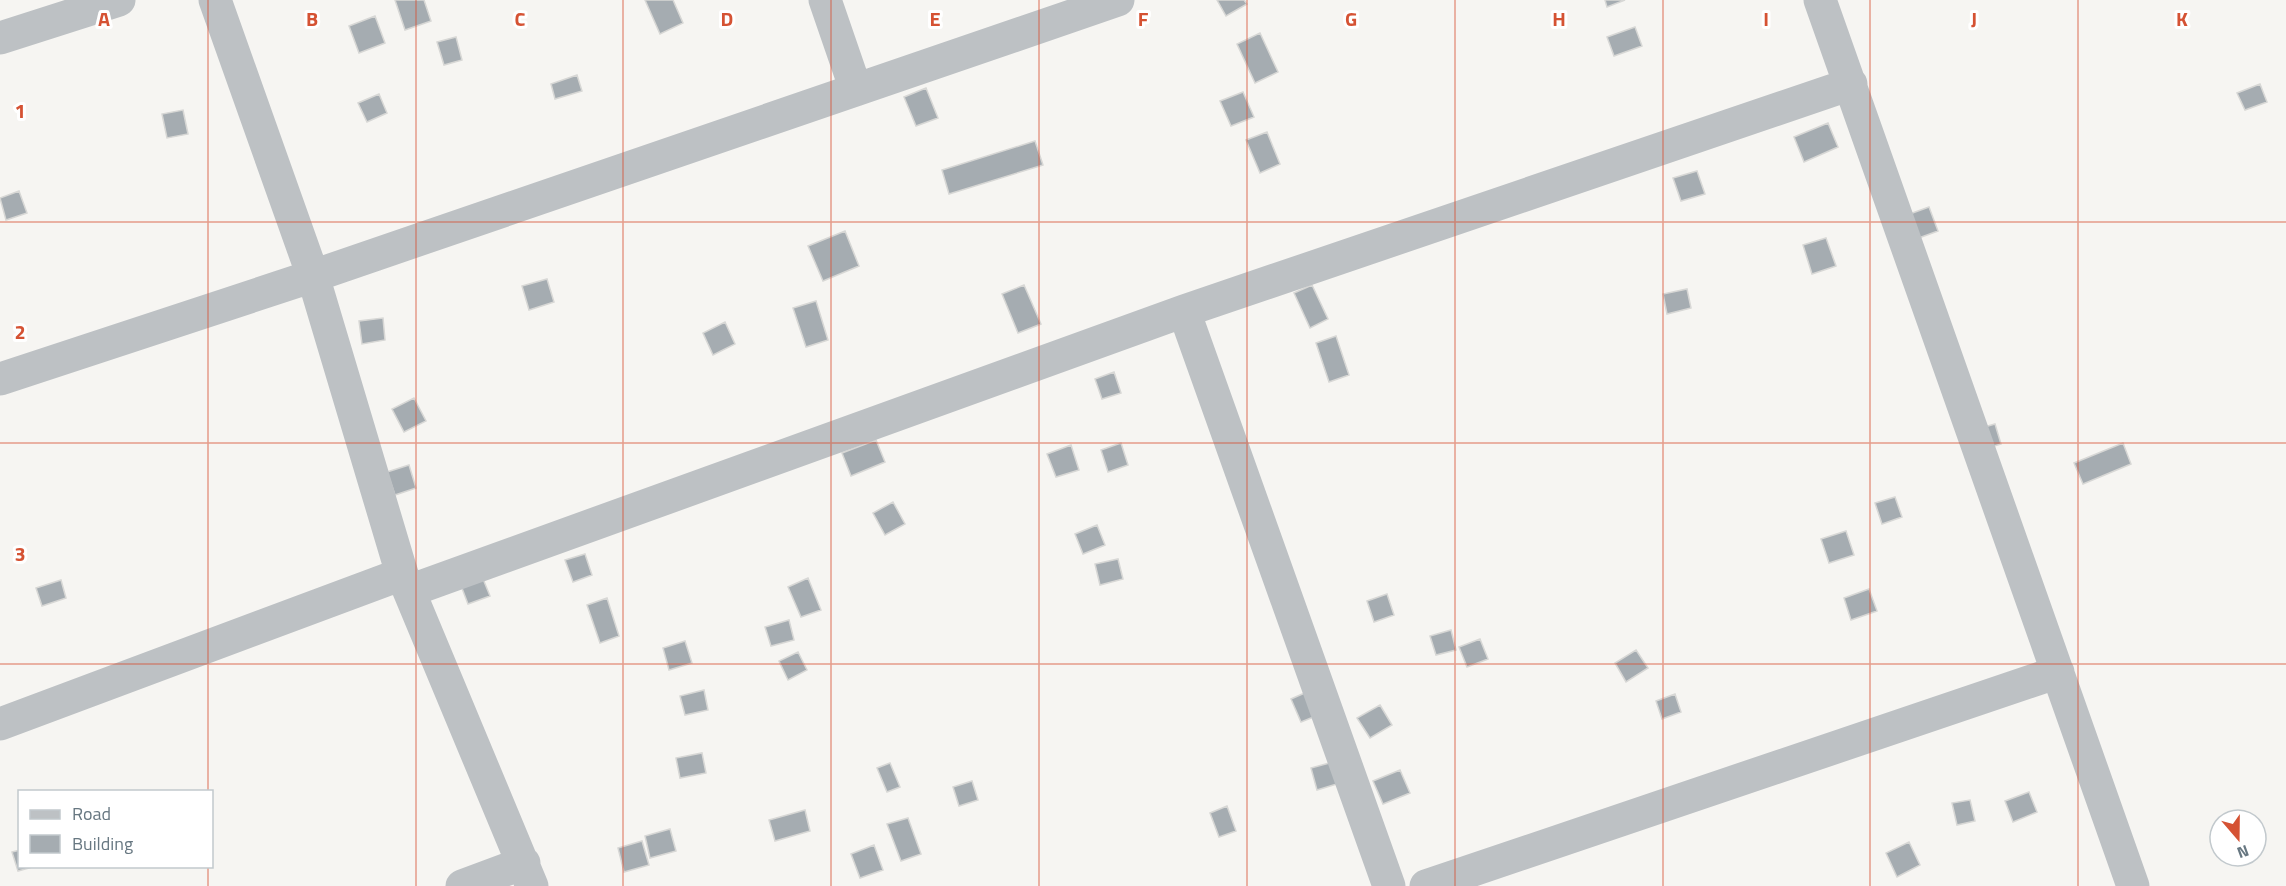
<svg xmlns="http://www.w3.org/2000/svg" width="2286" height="886" viewBox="0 0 2286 886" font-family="'Titillium Web',sans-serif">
	<rect width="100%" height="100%" fill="#f6f5f2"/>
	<path fill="#a5acb1" stroke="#d7d7d5" stroke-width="1.5" d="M395 0H424L431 21 405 30Z
		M645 0H673L683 23 660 34Z
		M1217 0H1244L1247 4 1226 16Z
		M1605 0H1625L1607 7Z
		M375 16 385 43 359 53 349 26Z
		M1635 27 1642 46 1614 56 1607 37Z
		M1260 33 1278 72 1255 83 1237 44Z
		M456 37 462 60 444 65 437 42Z
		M577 75 582 91 555 99 551 84Z
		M2260 84 2267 102 2245 110 2237 93Z
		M926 88 938 118 916 126 904 97Z
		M1243 92 1254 117 1231 126 1220 101Z
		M379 94 387 113 367 122 358 103Z
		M183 110 188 134 167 138 162 114Z
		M1828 123 1838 147 1804 162 1794 137Z
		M1267 132 1280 164 1260 173 1246 140Z
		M1035 141 1043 165 949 194 942 170Z
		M1697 171 1705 194 1681 201 1673 178Z
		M19 191 27 213 6 220 0 198Z
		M1929 207 1938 231 1916 239 1907 215Z
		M845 231 859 266 823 281 808 246Z
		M1826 238 1836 266 1812 274 1803 245Z
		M547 279 554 302 529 310 522 286Z
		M1024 285 1041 324 1018 333 1002 294Z
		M1312 285 1328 319 1310 328 1294 293Z
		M1687 289 1691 308 1667 314 1663 294Z
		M816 301 828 340 806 347 793 308Z
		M383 318 385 340 362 344 359 321Z
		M725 322 735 344 713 355 703 333Z
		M1336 336 1349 375 1329 382 1316 343Z
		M1114 372 1121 393 1102 399 1095 379Z
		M414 398 426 421 404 432 392 409Z
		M1995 424 2001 444 1980 450 1974 430Z
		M876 440 885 462 851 476 842 453Z
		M1121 443 1128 465 1108 472 1101 450Z
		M2123 443 2131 464 2083 484 2074 463Z
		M1071 445 1079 470 1056 477 1047 454Z
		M409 465 416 488 395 495 387 472Z
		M1895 497 1902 517 1882 524 1875 503Z
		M893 502 905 524 885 535 873 513Z
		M1097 525 1105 545 1083 554 1075 534Z
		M1846 531 1854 555 1829 563 1821 539Z
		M585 554 592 575 573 582 565 560Z
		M1118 559 1123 579 1100 585 1095 564Z
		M481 574 490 596 468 604 460 583Z
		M808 578 821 610 801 617 788 587Z
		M61 580 66 598 42 606 36 588Z
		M1869 589 1877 611 1851 620 1844 598Z
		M1387 594 1394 615 1374 622 1367 601Z
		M607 598 619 636 600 643 587 605Z
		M789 620 794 640 771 646 765 627Z
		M1451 630 1456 650 1436 655 1430 636Z
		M1480 639 1488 659 1467 667 1459 647Z
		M685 641 692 663 669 670 663 648Z
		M1636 650 1648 668 1626 682 1615 663Z
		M798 652 807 670 788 680 779 661Z
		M1316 688 1326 712 1301 722 1291 699Z
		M704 690 708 710 685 715 680 696Z
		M1675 694 1681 712 1662 719 1656 701Z
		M1380 705 1392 725 1370 738 1357 718Z
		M702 753 706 773 680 778 676 758Z
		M1333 762 1340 783 1317 790 1311 768Z
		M890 763 900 787 887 792 877 768Z
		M1400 770 1410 793 1383 804 1373 781Z
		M972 781 978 800 959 806 953 787Z
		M2029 792 2037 812 2013 822 2005 801Z
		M1970 800 1975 821 1957 825 1952 803Z
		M1227 806 1236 831 1219 837 1210 813Z
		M805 810 810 831 775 841 769 820Z
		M908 818 921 854 901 861 887 824Z
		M670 829 676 851 650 858 645 836Z
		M642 841 649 865 624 872 618 848Z
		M1909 842 1920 865 1897 877 1886 853Z
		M874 845 883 870 860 878 851 854Z
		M20 850V866H36L18 871 12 852Z"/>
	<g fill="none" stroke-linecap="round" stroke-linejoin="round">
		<path stroke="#bdc1c4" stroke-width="33" d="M215 0 313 276 402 574 532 886
			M825 0 856 90
			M1820 0 2133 886
			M0 38 119 0
			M1184 311 1389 886
			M0 379 313 276 1118 0
			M409 591 1184 311 1851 84
			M0 724 402 574
			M462 886 524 863
			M1426 886 2058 672"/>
	</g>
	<path fill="none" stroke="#d55233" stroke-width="1.5" stroke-opacity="0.55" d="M208 0V792M416 0V886M623 0V886M831 0V886M1039 0V886M1247 0V886M1455 0V886M1663 0V886M1870 0V886M2078 0V886M0 222H2286M0 443H2286M0 664H2286M208 866V886"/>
	<g font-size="20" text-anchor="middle" font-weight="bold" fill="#d55233" stroke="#fff" stroke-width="6" stroke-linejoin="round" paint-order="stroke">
		<text x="104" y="26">A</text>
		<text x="312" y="26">B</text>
		<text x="520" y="26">C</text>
		<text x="727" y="26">D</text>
		<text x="935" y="26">E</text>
		<text x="1143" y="26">F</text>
		<text x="1351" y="26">G</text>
		<text x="1559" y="26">H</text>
		<text x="1766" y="26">I</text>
		<text x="1974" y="26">J</text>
		<text x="2182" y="26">K</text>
		<text x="20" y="118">1</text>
		<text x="20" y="339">2</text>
		<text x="20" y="561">3</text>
	</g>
	<rect x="18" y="790" width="195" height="78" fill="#ffffff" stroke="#c2c9cd" stroke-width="1.5"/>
	<rect x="30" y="810" width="30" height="9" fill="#bdc1c4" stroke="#c2c9cd" stroke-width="1.5"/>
	<text x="72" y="820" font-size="18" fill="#677781">Road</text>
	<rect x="30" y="835" width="30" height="18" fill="#a5acb1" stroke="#c2c9cd" stroke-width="1.5"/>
	<text x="72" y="850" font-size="18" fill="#677781">Building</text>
	<g transform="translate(2238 838) rotate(160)"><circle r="28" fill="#ffffff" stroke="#c2c9cd" stroke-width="1.5"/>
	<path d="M0-4.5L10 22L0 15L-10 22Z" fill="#d55233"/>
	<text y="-9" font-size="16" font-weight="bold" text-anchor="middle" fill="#677781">N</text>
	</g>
</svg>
